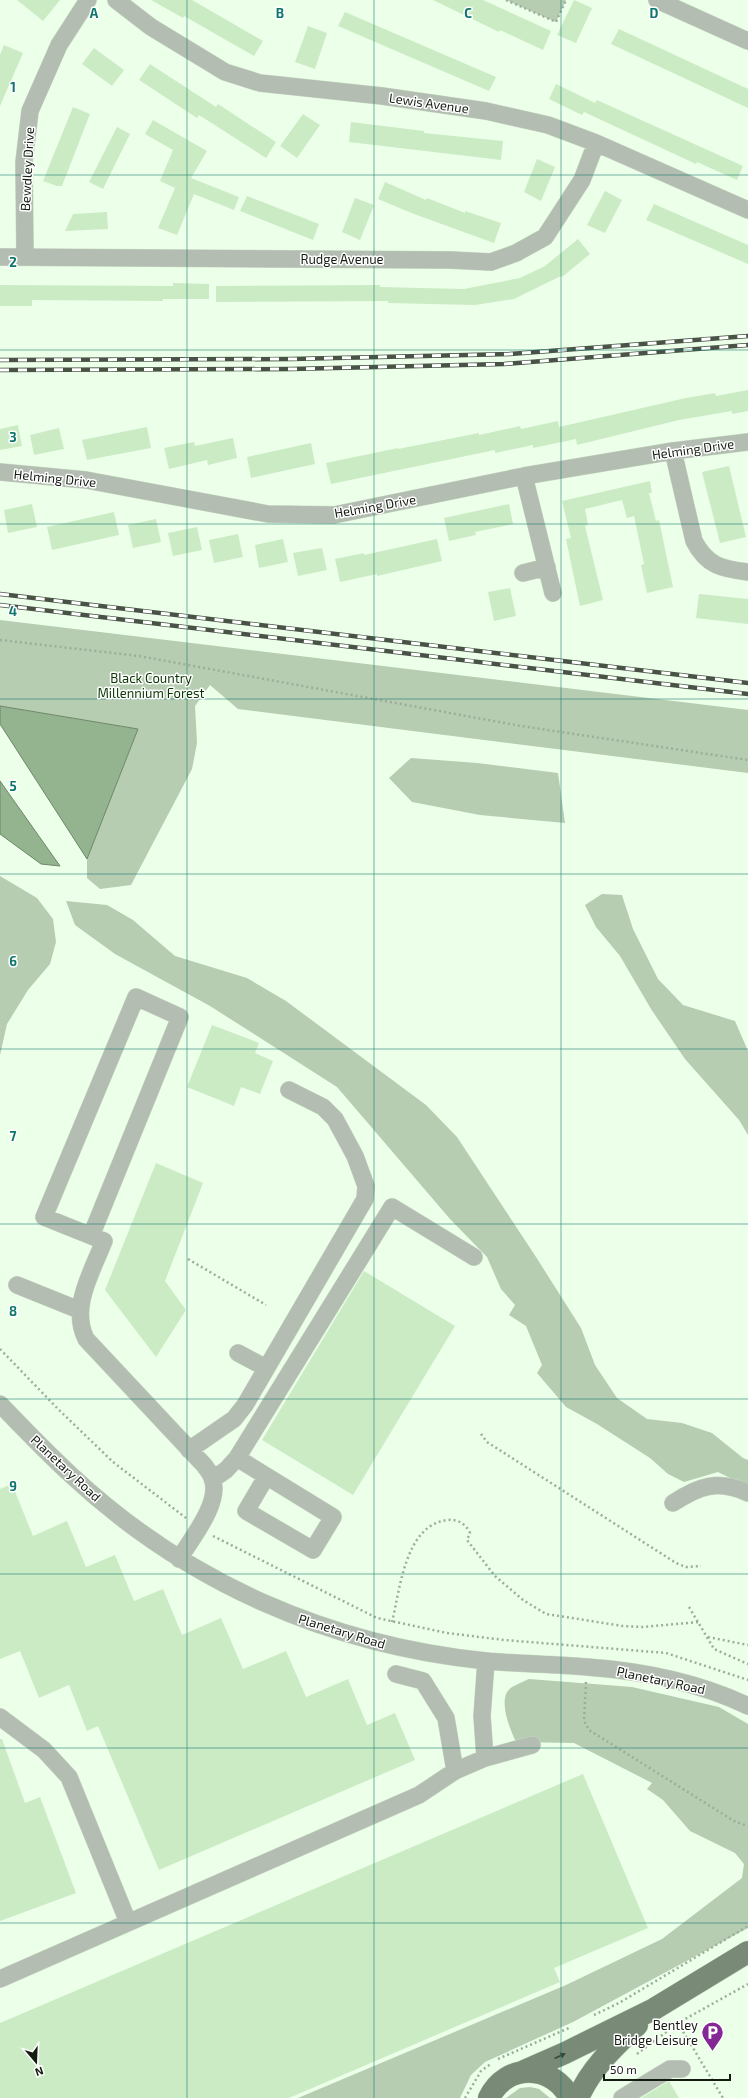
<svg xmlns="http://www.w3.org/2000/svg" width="748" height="2098" viewBox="0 0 748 2098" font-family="'Exo 2',sans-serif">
	<rect width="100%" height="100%" fill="#ecffe8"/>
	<path fill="#b6cdb2" d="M506 0H566L556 22Z
		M0 620 748 710V773L238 709 210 685 195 706 197 743 192 769 131 885 100 889 87 878V859L138 729 0 706Z
		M411 758 477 763 558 773 565 823 480 815 412 802 389 778Z
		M0 876 37 898 53 919 56 942 50 964 28 990 7 1024 0 1055Z
		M602 894 622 895 633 929 658 979 683 1005 735 1021 748 1051V1135L739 1120 685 1059 651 1009 620 956 596 927 585 905Z
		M66 901 107 905 133 920 175 956 247 978 286 1001 426 1105 457 1137 536 1257 581 1328 595 1365 617 1398 647 1419 682 1423 712 1433 743 1458 748 1460V1487L718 1472 684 1482 668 1474 650 1458 597 1424 566 1407 537 1373 542 1365 526 1326 509 1315 515 1305 501 1289 487 1257 450 1219 337 1087 210 1006 115 954 75 925Z
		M529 1679 632 1687 719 1707 748 1724V1928L573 2022 485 2062 471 2075 460 2098H298L566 1985 662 1939 742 1878 744 1864 735 1853 690 1831 663 1800 647 1789 652 1783 574 1743 516 1742C510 1729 496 1697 512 1687 517 1684 523 1682 529 1679Z
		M530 2087 539 2089 550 2098H506L520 2088Z"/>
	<path fill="#94b38f" stroke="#6e866a" d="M0 706 138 729 87 859 0 724Z
		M0 781 60 866 41 864 0 834Z"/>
	<path fill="#cbebc5" d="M17 0H60L43 21Z
		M151 0H192L263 41 254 56 184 16 183 18Z
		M433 0H483L551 31 543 50 500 30 499 32Z
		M574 0 592 8 576 43 557 35Z
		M345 12 496 77 489 91 338 26Z
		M308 26 327 33 315 69 295 62Z
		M619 29 748 89V108L611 44Z
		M4 45 23 53 0 106V55Z
		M94 48 124 70 112 86 82 64Z
		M150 64 216 107 218 104 276 142 266 158 199 115 197 118 139 80Z
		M556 84 595 103 597 100 743 166 737 180 697 162 696 164 584 112 582 115 549 99Z
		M73 107 90 114 62 186H57L43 181Z
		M303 114 320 125 297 158 280 146Z
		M153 120 207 151 191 178 239 197 234 210 194 194 177 235 158 228 175 188 160 181 173 150 145 134Z
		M351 122 424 131V133L503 141 501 160 349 142Z
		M117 127 130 134 103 189 89 182Z
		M537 159 555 167 541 201 524 192Z
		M385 182 426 200 427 198 465 213V211L501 223 494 243 414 214 378 199Z
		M605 191 622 200 605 233 587 225Z
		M247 196 319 224 313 240 240 211Z
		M355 198 374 205 360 240 342 232Z
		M654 204 748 245V264L646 220Z
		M107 212 108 229 65 231 73 214Z
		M578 239 590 254 562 277 561 276 514 299 475 305 388 303V301L216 302V286L380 285V287L464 289 520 278 545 266Z
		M173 283 209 284V299H163V301L32 300V306H0V285L173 286Z
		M748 390V411L732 414V411L679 420 577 445 576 439 533 448V445L495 453V450L331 484 326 463 398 448V449L479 433V435L520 426 521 429 558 421 559 427 686 398 715 393 716 396Z
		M18 425 22 446 0 450V429Z
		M147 427 151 448 87 460 82 440Z
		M59 428 64 449 34 455 30 435Z
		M233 438 237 458 208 465 207 460 169 469 164 448 194 442 195 446Z
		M311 443 315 464 251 478 247 457Z
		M729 466 746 537 720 543 702 472Z
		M650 481 652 493H649L656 521 659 520 673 587 647 593 641 565 644 564 634 516 627 518 622 500 585 509 588 525 585 526 603 600 580 606 566 539 571 538 562 501Z
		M32 504 37 527 8 533 4 510Z
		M509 504 513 524 475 532 476 535 449 541 444 518Z
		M114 512 119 535 52 550 47 527Z
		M156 519 161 542 133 548 128 525Z
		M197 527 202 550 173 556 168 533Z
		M238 534 243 557 214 563 209 540Z
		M283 539 288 562 259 568 255 545Z
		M437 539 442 561 377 576V574L340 582 335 559 364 553V555Z
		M322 548 327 570 298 576 293 553Z
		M510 588 516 616 494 621 488 592Z
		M699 594 748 599V624L696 618Z
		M212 1025 259 1043 255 1053 273 1061 260 1094 241 1087 234 1106 187 1087Z
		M156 1163 203 1183 165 1281 186 1310 156 1357 105 1290Z
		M364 1271 455 1326 353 1495 262 1440Z
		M12 1484 33 1536 67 1521 86 1567 115 1555 134 1601 163 1589 182 1635 221 1618 243 1669 286 1651 306 1697 348 1679 367 1725 395 1713 415 1760 159 1870 98 1726 87 1731 69 1685 39 1698 20 1651 0 1659V1489Z
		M0 1739H2L25 1803 40 1797 76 1893 0 1921Z
		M583 1774 648 1928 554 1968 560 1982 289 2098H0V2023Z
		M669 2081 679 2098H641Z"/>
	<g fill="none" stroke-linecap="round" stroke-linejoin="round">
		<defs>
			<path id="minor" d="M116 0 151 27 225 72 260 83 382 96 486 111 548 125 596 143 748 210
				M657 0 748 41
				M0 257 450 260 491 262 516 253 545 237 582 180 596 143
				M25 257 24 162 30 111 59 45 88 0
				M673 451 694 541C707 566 722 569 748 572
				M0 472 86 480 268 514 334 515 524 476 673 451 748 442
				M524 476 553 593
				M523 573 547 567
				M91 1236 180 1017 136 997 44 1217 104 1241C92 1272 70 1307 86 1339L204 1465C207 1469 211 1474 212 1478 222 1502 191 1539 179 1559
				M17 1285 79 1310
				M238 1353 266 1368
				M0 1404C23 1428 46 1452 71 1475 187 1583 329 1645 486 1661 520 1664 553 1664 587 1667 642 1671 698 1682 748 1706
				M189 1450 234 1419 245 1405 365 1199 366 1186 355 1156 335 1119 323 1107 289 1090
				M237 1458 333 1517 313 1550 246 1511 266 1477
				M213 1479 226 1470 237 1458 392 1207 474 1257
				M673 1503C699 1486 718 1479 748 1493
				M396 1674 423 1681 446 1718 455 1771
				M0 1717 44 1750 69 1777 128 1922
				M485 1758 482 1716 486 1661
				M0 1979 419 1795 455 1771 485 1758 532 1745
				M622 2098 670 2069H682"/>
			<path id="major" d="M524 2071 565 2053 654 2009 748 1952
				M489 2098C506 2062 553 2064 570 2098
				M578 2098C591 2068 614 2047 637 2025"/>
		</defs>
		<use href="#minor" stroke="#c9dbc6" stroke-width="18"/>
		<use href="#major" stroke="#c9dbc6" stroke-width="23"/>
		<path stroke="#9ead9b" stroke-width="2.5" stroke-dasharray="2 3" stroke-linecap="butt" d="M506 0 556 22 566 0
			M0 640 139 656 521 726 748 760
			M188 1259 266 1305
			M0 1349 58 1409 113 1462 186 1518
			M481 1434 487 1442 676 1563 686 1567 701 1566
			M213 1536 377 1618 447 1633 504 1640 666 1653 748 1680
			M689 1607 714 1649 748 1664
			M392 1622C400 1590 405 1524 448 1520 458 1519 466 1524 470 1533L467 1540 495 1576 523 1600 546 1614 623 1626 642 1627 699 1622
			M708 1637 748 1645
			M586 1682 584 1721 589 1730 734 1821 748 1826
			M594 2015 619 2003 748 1926
			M678 2023 723 2098
			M637 2054 678 2023 748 1984
			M498 2059 569 2028
			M465 2098 481 2071 492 2063"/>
		<use href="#minor" stroke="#b3bdb1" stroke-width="17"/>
		<use href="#major" stroke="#798b76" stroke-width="22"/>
		<defs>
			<path id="rail" d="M0 360 292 359 510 354 748 336
				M0 370 292 369 504 364 748 345
				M0 594 748 683
				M0 605 748 694"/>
		</defs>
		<use href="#rail" stroke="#485346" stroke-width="4.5"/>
		<use href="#rail" stroke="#fff" stroke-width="3" stroke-dasharray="9" stroke-linecap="butt"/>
	</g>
	<defs><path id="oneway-solid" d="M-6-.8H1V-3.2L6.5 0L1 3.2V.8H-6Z"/></defs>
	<use fill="#3c483a" href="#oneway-solid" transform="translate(560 2056) rotate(-24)"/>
	<path fill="none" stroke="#0f766e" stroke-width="1" stroke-opacity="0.55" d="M187 0V2098M374 0V2098M561 0V2098M0 175H748M0 350H748M0 524H748M0 699H748M0 874H748M0 1049H748M0 1224H748M0 1399H748M0 1574H748M0 1748H748M0 1923H748"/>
	<defs>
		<symbol id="parking-pin" viewBox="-11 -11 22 30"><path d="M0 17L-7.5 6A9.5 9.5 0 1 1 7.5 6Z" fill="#832894" stroke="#fff"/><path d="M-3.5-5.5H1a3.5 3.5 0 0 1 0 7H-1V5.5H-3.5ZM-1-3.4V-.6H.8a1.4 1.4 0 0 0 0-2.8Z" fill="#fff"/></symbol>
	</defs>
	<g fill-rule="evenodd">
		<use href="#parking-pin" x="700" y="2020" width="25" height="34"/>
	</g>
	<g text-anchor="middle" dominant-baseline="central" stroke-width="3" stroke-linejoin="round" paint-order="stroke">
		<g font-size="13" fill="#141c12" stroke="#fff">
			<text transform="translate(429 103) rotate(8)">Lewis Avenue</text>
			<text transform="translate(27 169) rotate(-87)">Bewdley Drive</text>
			<text x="342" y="259">Rudge Avenue</text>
			<text transform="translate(693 449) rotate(-8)">Helming Drive</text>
			<text transform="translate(55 478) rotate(6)">Helming Drive</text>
			<text transform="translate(375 506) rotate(-10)">Helming Drive</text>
			<text transform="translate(66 1468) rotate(43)">Planetary Road</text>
			<text transform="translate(342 1631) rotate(17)">Planetary Road</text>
			<text transform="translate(661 1680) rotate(12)">Planetary Road</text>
		</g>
		<g font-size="13" fill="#083502" stroke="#fff">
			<text x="151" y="678">Black Country<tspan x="151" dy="15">Millennium Forest</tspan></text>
		</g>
		<g font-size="13" fill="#141c12" stroke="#fff" text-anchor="end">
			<text x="698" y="2025">Bentley<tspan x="698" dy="15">Bridge Leisure</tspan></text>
		</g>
	</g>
	<g font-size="13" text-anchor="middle" font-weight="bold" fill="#0f766e" stroke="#fff" stroke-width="3" stroke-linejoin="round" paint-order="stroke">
		<text x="94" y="18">A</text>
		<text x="280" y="18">B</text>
		<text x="468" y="18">C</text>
		<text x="654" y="18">D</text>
		<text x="13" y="92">1</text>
		<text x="13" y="267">2</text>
		<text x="13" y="442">3</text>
		<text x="13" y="616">4</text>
		<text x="13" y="791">5</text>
		<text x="13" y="966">6</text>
		<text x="13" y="1141">7</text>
		<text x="13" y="1316">8</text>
		<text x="13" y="1491">9</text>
	</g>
	<g transform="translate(36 2062) rotate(161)" stroke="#ffffff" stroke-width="3" paint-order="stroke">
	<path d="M0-3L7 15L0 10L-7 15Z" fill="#141c12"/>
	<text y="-6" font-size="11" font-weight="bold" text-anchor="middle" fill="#141c12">N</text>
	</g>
	<path d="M604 2074v6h126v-6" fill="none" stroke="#141c12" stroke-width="2"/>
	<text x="610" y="2074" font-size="12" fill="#141c12" stroke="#ffffff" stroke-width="3" paint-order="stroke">50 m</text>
</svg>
